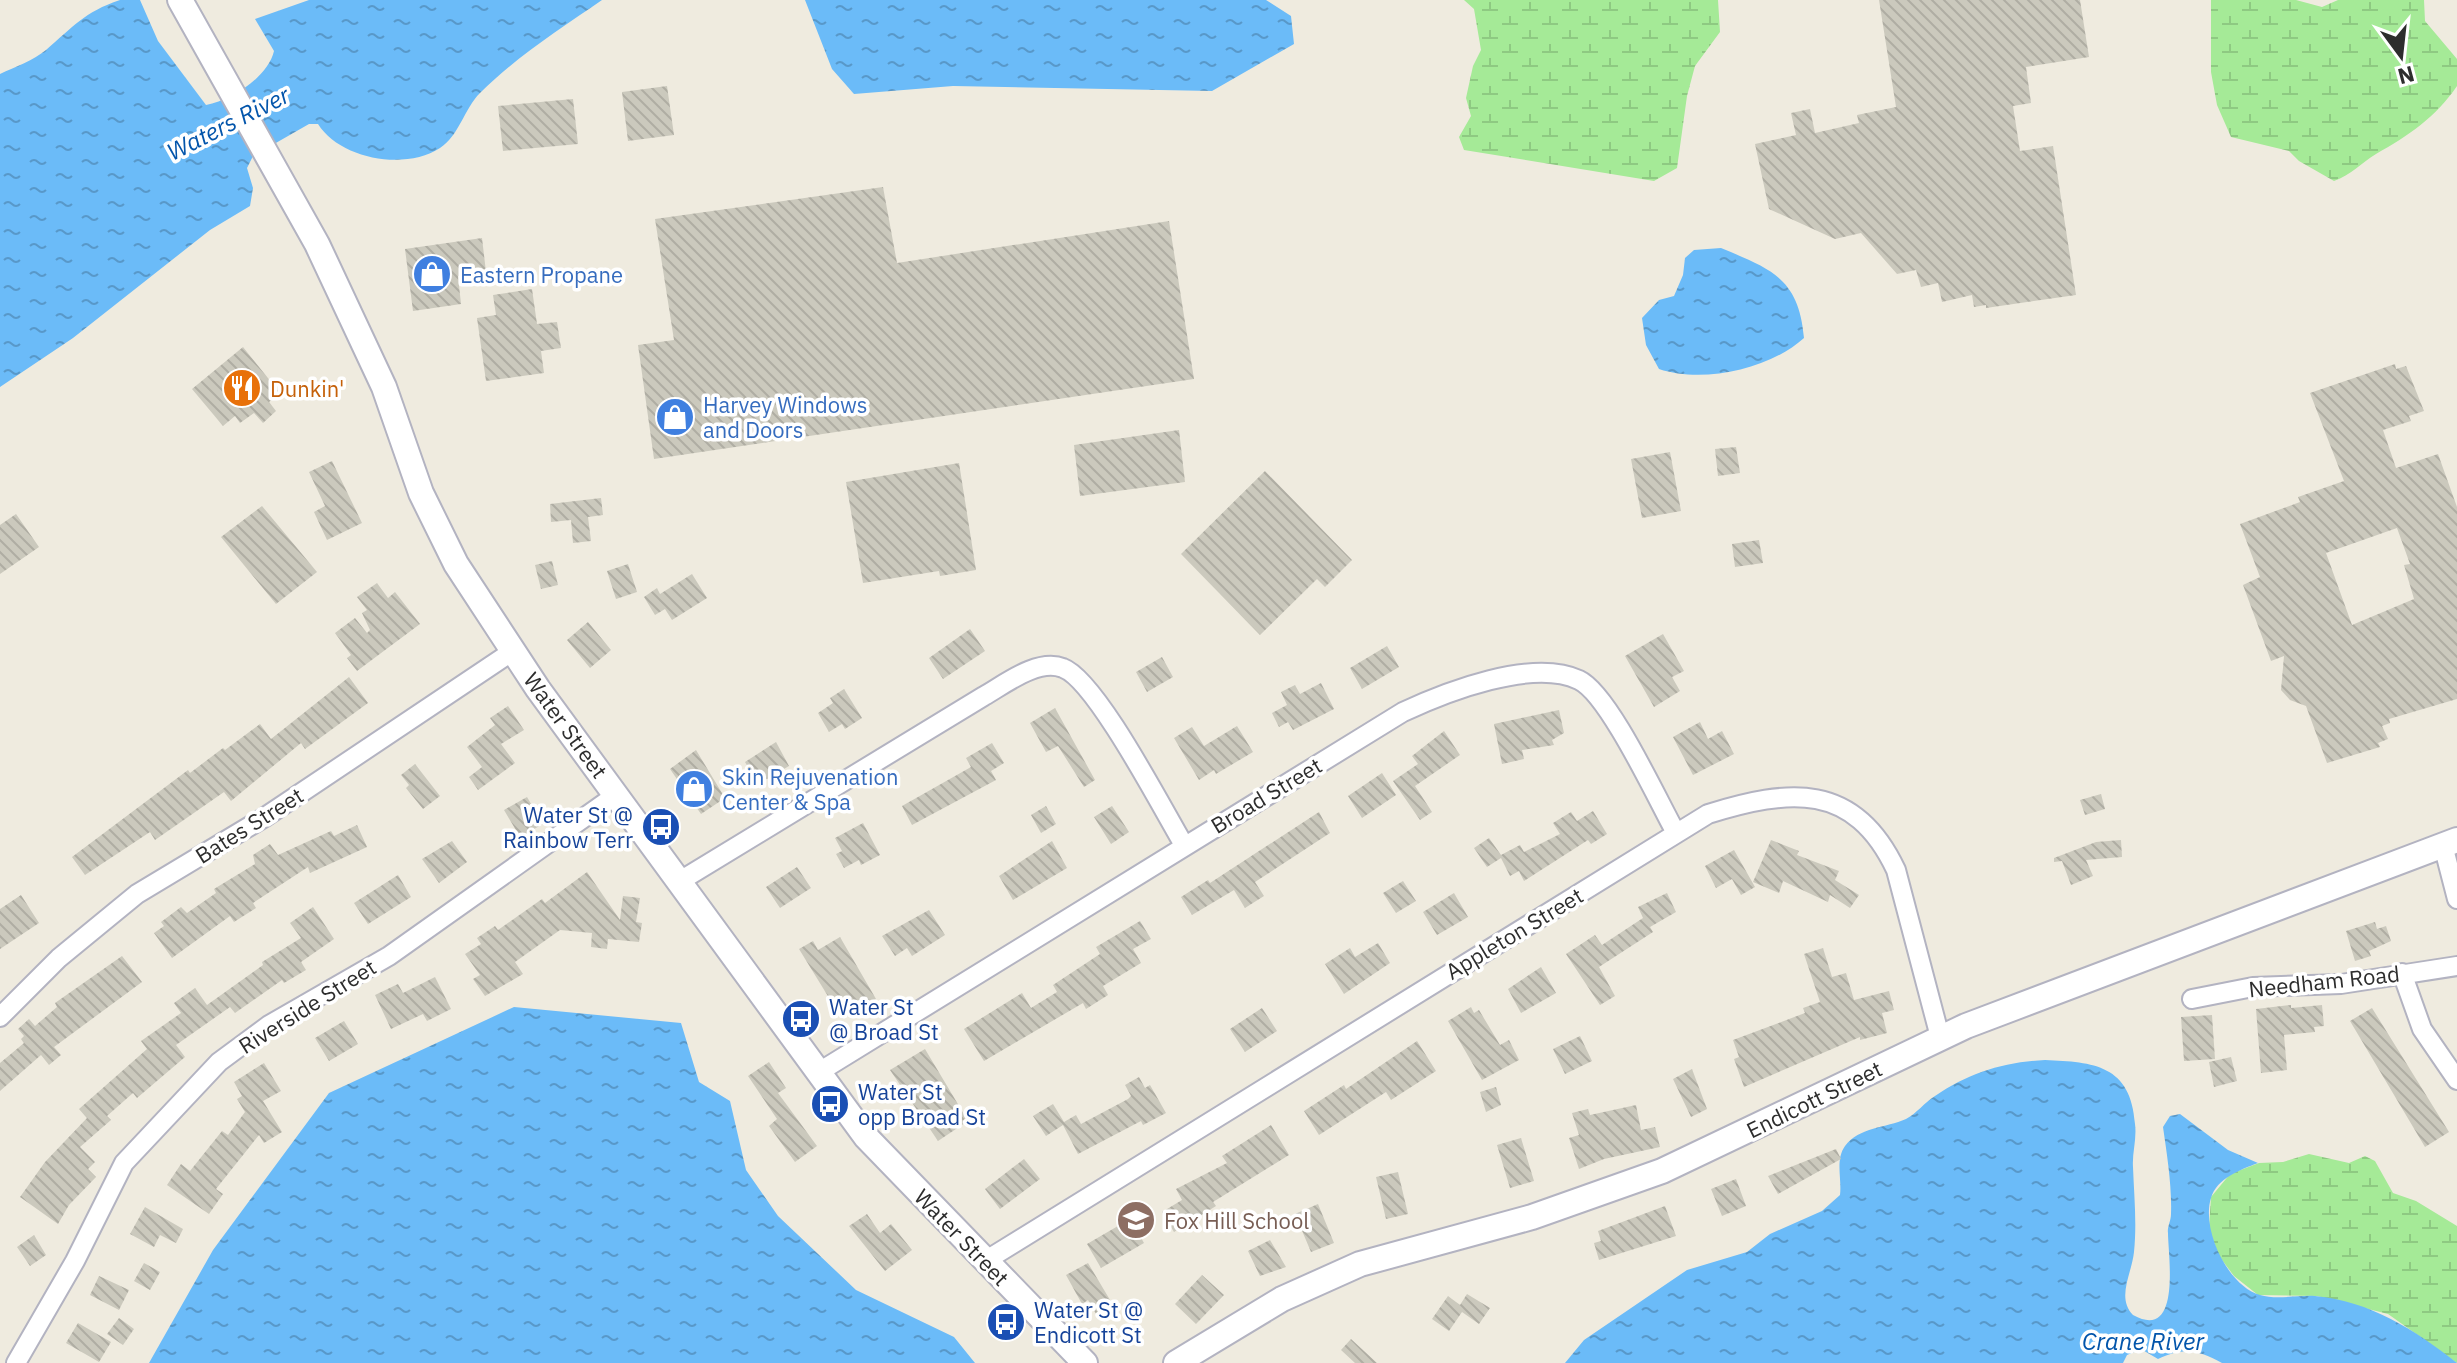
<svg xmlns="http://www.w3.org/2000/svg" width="2457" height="1363" viewBox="0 0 2457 1363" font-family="'IBM Plex Sans',sans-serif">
	<defs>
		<pattern id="wetland-marsh" width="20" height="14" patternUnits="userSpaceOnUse" patternTransform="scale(2)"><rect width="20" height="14" fill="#a5ea97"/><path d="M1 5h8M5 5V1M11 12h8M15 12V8" fill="none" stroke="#8ec982"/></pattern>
		<pattern id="water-ripples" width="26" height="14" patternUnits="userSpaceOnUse" patternTransform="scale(2)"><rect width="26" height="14" fill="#6bbbf8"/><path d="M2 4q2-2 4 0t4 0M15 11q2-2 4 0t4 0" fill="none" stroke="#5898c9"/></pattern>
		<pattern id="building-back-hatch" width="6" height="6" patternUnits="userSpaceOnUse" patternTransform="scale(2)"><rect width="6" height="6" fill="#cbc9bd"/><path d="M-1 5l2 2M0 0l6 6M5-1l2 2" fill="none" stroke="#afada3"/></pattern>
	</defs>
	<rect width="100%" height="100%" fill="#efebdf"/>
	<path fill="url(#wetland-marsh)" d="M1464 0H1718L1720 32 1695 66 1687 96 1677 168 1654 181 1464 150 1459 137 1471 116 1466 98 1473 66 1481 50 1474 9Z
		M2211 0H2296L2322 7 2338 0H2424L2425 21 2457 59V86C2436 117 2408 136 2376 154 2361 163 2351 175 2334 181L2299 161 2289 151 2231 137 2217 105 2211 72Z
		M2309 1154 2349 1163 2365 1156 2375 1161 2393 1193 2416 1201 2457 1226V1363L2388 1314 2317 1296 2258 1295 2234 1276 2219 1256 2209 1229 2211 1197 2230 1174 2259 1163 2283 1162Z"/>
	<path fill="url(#water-ripples)" d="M120 0H140L158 41 206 105C232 100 268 77 274 51L255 19 309 0H602C560 29 516 57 480 93 464 109 459 136 440 148 405 171 340 159 318 124H309L253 156 247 168 253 188 250 206 210 230 73 338 0 387V74C15 67 34 60 46 50 73 27 84 12 120 0Z
		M805 0H1266L1291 16 1294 44 1212 91 953 86 854 94 832 69Z
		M1721 248C1771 269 1799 278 1804 338 1770 369 1703 384 1659 369L1646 345 1642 318 1659 300 1674 296 1683 275 1685 258 1694 250Z
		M514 1007 681 1023 699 1082 730 1101 746 1170 778 1216 856 1290 954 1337 975 1363H149L213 1250 329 1093Z
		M2045 1060C2094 1062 2131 1065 2135 1124 2137 1139 2132 1153 2133 1167 2134 1195 2137 1223 2134 1252 2132 1273 2116 1298 2133 1315 2182 1342 2168 1255 2168 1233 2167 1227 2171 1221 2171 1214 2172 1186 2167 1155 2163 1127L2170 1116 2180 1114 2228 1150 2258 1163C2240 1170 2217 1178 2211 1198 2201 1230 2228 1286 2260 1295 2276 1300 2298 1295 2315 1296 2370 1301 2415 1330 2457 1363H2222C2200 1350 2182 1347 2158 1359L2141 1349 2127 1355 2123 1363H1565L1584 1340 1687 1270 1747 1252 1770 1234 1822 1211 1840 1195C1842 1179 1835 1160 1845 1146 1859 1127 1886 1128 1906 1119 1916 1114 1925 1102 1935 1096 1969 1073 2003 1062 2045 1060Z"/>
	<path fill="url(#building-back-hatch)" fill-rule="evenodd" d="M1879 0H2080L2089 57 2026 67 2031 103 2013 106 2020 151 2053 146 2076 295 1986 308V305L1974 307 1972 295 1942 302 1938 283 1921 287 1916 270 1897 274 1861 233 1835 239 1769 209 1755 144 1796 135 1791 113 1810 109 1815 133 1859 123 1857 115 1896 107Z
		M667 86 674 135 628 141 622 92Z
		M573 99 578 144 503 151 498 106Z
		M883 187 897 263 1169 221 1194 379 654 459 638 345 674 340 655 219Z
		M482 238 486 272 458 276 461 304 413 311 405 249Z
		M532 289 537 324 557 322 561 348 541 351 544 373 486 381 477 318 496 315 493 295Z
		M243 347 280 393 269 402 276 411 263 423 254 413 240 423 235 416 223 426 192 389Z
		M2395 364 2396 369 2406 366 2424 411 2409 416 2411 421 2383 430 2396 468 2438 454 2457 507V699L2389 719 2390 723 2382 726 2388 739 2378 743 2380 747 2327 763 2306 706 2290 700 2281 690 2284 656 2271 661 2243 585 2260 577 2240 524 2300 502 2298 497 2344 481 2310 393ZM2397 528 2410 564 2404 565 2414 599 2352 625 2326 553Z
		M1179 430 1185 482 1080 496 1074 445Z
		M1736 447 1740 473 1718 476 1715 449Z
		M1670 452 1681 511 1642 518 1631 459Z
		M332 461 362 523 327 540 314 512 325 506 309 472Z
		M959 463 976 570 940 576 939 571 863 583 846 482Z
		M1265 471 1352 560 1325 587 1317 579 1260 635 1181 554Z
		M601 498 603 515 588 517 591 541 573 543 571 520 551 522 550 504Z
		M262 506 317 572 276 604 221 537Z
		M16 514 39 547 0 574V525Z
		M1759 540 1763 563 1735 567 1732 544Z
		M552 561 558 585 541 589 535 565Z
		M628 564 637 592 616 599 607 571Z
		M692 574 707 598 672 620 665 609 655 615 644 597 657 588 660 594Z
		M377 583 388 598 395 592 420 624 357 671 347 658 351 655 335 633 355 618 367 633 370 630 362 613 367 610 357 597Z
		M588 622 611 650 590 668 567 640Z
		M970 629 985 651 943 679 929 658Z
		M1663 634 1684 671 1672 677 1680 691 1654 707 1625 656Z
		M1387 646 1399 667 1362 689 1350 668Z
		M1162 657 1173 677 1147 692 1136 672Z
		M349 677 368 703 305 749 301 743 231 801 224 792 155 840 150 832 85 875 72 857 188 770 190 773 223 748 225 750 260 724 271 739Z
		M1321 683 1334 709 1293 730 1288 722 1279 727 1272 713 1287 705 1281 692 1295 685 1300 694Z
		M844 689 862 718 845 729 842 724 829 732 818 713 833 703 830 698Z
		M508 706 524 730 501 744 515 763 478 790 469 777 482 767 467 747 495 725 490 718Z
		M1055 708 1095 780 1084 787 1058 746 1046 752 1030 723Z
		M1559 710 1564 733 1552 740 1554 745 1522 750 1524 759 1502 764 1494 724Z
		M1700 722 1708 739 1722 731 1734 754 1693 775 1673 737Z
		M1237 726 1253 752 1216 774 1214 770 1199 780 1174 738 1192 727 1204 746Z
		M1444 731 1460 755 1415 786 1432 812 1420 820 1393 781 1418 764 1412 756Z
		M776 742 789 766 758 784 745 762Z
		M992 743 1004 763 991 771 996 780 912 825 902 806 971 767 966 758Z
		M696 750 725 798 701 814 670 769Z
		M415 764 440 796 423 809 406 788 409 785 401 775Z
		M1382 773 1396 795 1362 818 1348 796Z
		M2101 794 2105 809 2085 815 2080 800Z
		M527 797 543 824 520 837 504 810Z
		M1046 806 1056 824 1041 833 1031 815Z
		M1112 806 1129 832 1111 844 1094 817Z
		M1593 811 1607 834 1591 844 1588 840 1524 881 1519 871 1510 876 1501 858 1487 867 1474 848 1489 838 1501 855 1520 845 1524 852 1560 834 1553 823 1571 812 1577 821Z
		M1319 812 1330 833 1255 882 1264 896 1245 908 1234 890 1192 915 1181 897 1208 880 1210 883Z
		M863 823 880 855 861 865 859 860 844 868 836 854 842 851 835 838Z
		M357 825 367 847 310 873 308 867 253 903 256 908 234 922 230 916 172 958 154 933 164 926 161 922 181 907 187 913 216 893 214 889 255 864 253 855 270 844 278 855 331 831 334 836Z
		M1771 840 1799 851 1797 855 1839 871 1835 880 1859 895 1850 908 1830 895 1828 902 1783 881 1779 893 1753 882Z
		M2121 840 2122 857 2086 860 2093 876 2071 885 2062 861 2054 862V858L2096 842Z
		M452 841 467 862 439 883 422 859Z
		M1052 841 1067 868 1013 900 999 876Z
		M1734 850 1755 887 1741 895 1732 879 1716 888 1705 866Z
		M797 867 811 888 780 908 766 887Z
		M587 872 620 920 623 896 640 898 636 922 642 923 639 942 608 939 607 949 591 947 592 933 560 930 515 962 523 974 485 996 473 979 480 975 465 954 481 944 477 938 495 926 498 930 542 899 545 903Z
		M398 875 411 897 368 924 354 903Z
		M1403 881 1416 901 1396 913 1383 893Z
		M1454 893 1468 917 1437 935 1423 912Z
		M1667 893 1676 912 1650 927 1653 932 1599 967 1615 996 1600 1005 1566 954 1595 935 1602 945 1643 918 1638 907Z
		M21 895 39 923 0 949V909Z
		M313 907 334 939 301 962 306 970 284 983 282 980 235 1013 230 1007 176 1045 185 1057 137 1098 133 1093 107 1116 111 1120 80 1147 95 1162 88 1169 96 1177 69 1205 58 1224 20 1197 45 1162 87 1118 79 1109 147 1049 141 1041 181 1013 174 1003 195 988 207 1005 263 965 262 962 301 938 290 923Z
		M929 910 945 935 912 956 907 948 895 956 882 936Z
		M1140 921 1151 939 1133 949 1141 963 1103 986 1108 995 1086 1009 1083 1003 984 1061 964 1029 1022 993 1031 1008 1057 992 1053 985 1100 954 1096 947Z
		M2375 922 2377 929 2386 926 2391 941 2369 951 2371 956 2355 961 2346 931Z
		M840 937 876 999 842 1019 799 949 813 941 818 950Z
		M1378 943 1390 963 1344 994 1325 964 1350 948 1355 957Z
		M1823 948 1832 977 1846 973 1854 1000 1889 991 1894 1010 1882 1013 1887 1033 1860 1040V1037L1744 1087 1734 1059 1739 1057 1733 1040 1805 1013 1803 1008 1820 1002 1804 954Z
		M122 956 142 982 54 1047 61 1055 49 1065 41 1055 0 1091V1063L24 1043 21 1039 24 1036 18 1029 29 1019 35 1026 57 1007 55 1003Z
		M1541 967 1556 993 1521 1013 1508 989Z
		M435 977 451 1009 427 1021 423 1014 391 1029 375 995 398 984 403 993Z
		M2291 1005V1008L2322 1005 2324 1026 2314 1027 2315 1032 2284 1035 2287 1070 2261 1073 2256 1009Z
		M1471 1007 1474 1013 1479 1010 1500 1045 1509 1040 1519 1060 1482 1080 1448 1021Z
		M1262 1008 1277 1031 1245 1052 1230 1029Z
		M2372 1008 2449 1132 2425 1147 2350 1021Z
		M2212 1015 2215 1059 2184 1061 2181 1017Z
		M344 1021 358 1044 329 1061 315 1038Z
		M1580 1036 1592 1061 1565 1074 1553 1049Z
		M1417 1041 1436 1071 1391 1100 1386 1092 1319 1135 1304 1111 1344 1085 1346 1089Z
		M925 1049 968 1121 938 1141 890 1070Z
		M2231 1057 2237 1081 2214 1087 2209 1062Z
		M769 1062 786 1088 778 1093 817 1146 795 1162 769 1126 777 1119 748 1076Z
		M264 1063 281 1091 263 1101 282 1132 264 1143 259 1135 216 1189 223 1194 209 1214 167 1185 181 1164 190 1171 222 1131 228 1135 245 1112 237 1099 242 1096 234 1082Z
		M1692 1069 1707 1109 1691 1117 1673 1079Z
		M1139 1077 1145 1088 1150 1085 1166 1113 1143 1125 1141 1121 1078 1154 1063 1125 1046 1136 1033 1116 1053 1104 1064 1122 1076 1115 1081 1124 1128 1099 1131 1096 1125 1085Z
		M1496 1087 1501 1105 1486 1112 1480 1092Z
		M1636 1105 1641 1130 1655 1127 1660 1147 1604 1159 1579 1169 1569 1138 1579 1135 1572 1113 1588 1109 1590 1115Z
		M1271 1125 1289 1155 1213 1202 1216 1206 1174 1232 1162 1212 1182 1200 1176 1189 1227 1163 1222 1156Z
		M1521 1138 1534 1181 1510 1188 1497 1145Z
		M1836 1149 1841 1159 1778 1194 1768 1176Z
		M1024 1159 1040 1179 1000 1209 985 1189Z
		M1398 1172 1408 1214 1386 1219 1376 1177Z
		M1736 1179 1746 1206 1722 1216 1711 1189Z
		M1318 1204 1334 1243 1311 1252 1295 1214Z
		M1665 1206 1676 1236 1599 1260 1594 1243 1601 1241 1598 1231Z
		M145 1207 183 1229 176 1243 160 1235 154 1247 130 1234Z
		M867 1214 880 1233 891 1224 912 1250 885 1271 849 1226Z
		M1130 1219 1144 1243 1101 1268 1087 1244Z
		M34 1235 46 1255 30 1266 17 1247Z
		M1270 1240 1286 1267 1260 1276 1248 1251Z
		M144 1263 160 1272 150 1290 134 1281Z
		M1088 1263 1116 1310 1099 1319 1088 1300 1082 1304 1066 1275Z
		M1202 1275 1224 1295 1196 1324 1175 1304Z
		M99 1276 129 1290 119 1310 90 1295Z
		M1467 1294 1490 1308 1479 1324 1462 1312 1449 1331 1432 1319 1448 1296 1460 1305Z
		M119 1318 134 1329 123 1345 107 1334Z
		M78 1323 111 1342 99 1362 66 1343Z
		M1351 1339 1377 1363H1355L1341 1350Z"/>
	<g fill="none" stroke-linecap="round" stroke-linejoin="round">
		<defs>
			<path id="street" d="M2443 845 2457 899
				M680 881 984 696C1005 684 1038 658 1063 668 1096 680 1163 810 1184 845
				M2402 973 2422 1029 2457 1080
				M2192 999 2253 987 2341 984 2457 966
				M0 1017 59 958 137 894 265 817 513 651
				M819 1072 1403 712C1446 692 1532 658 1579 680 1609 694 1658 801 1676 833
				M985 1261 1708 814C1789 789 1854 781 1896 870L1940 1037
				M16 1363 75 1261 124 1163 219 1062 269 1025 389 956 616 795"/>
			<path id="secondary" d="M180 0 317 244 384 387 421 493 456 564 538 689 866 1137 1085 1363
				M1176 1363 1282 1299 1360 1264 1532 1217 1662 1171 1966 1026 2457 840"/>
		</defs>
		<use href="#street" stroke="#b3b3c1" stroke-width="22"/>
		<use href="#secondary" stroke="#b3b3c1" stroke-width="28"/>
		<use href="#street" stroke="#fff" stroke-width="18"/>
		<use href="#secondary" stroke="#fff" stroke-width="24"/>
	</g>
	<defs>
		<symbol id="shop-disc" viewBox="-11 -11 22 22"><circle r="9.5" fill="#3f7fe0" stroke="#fff"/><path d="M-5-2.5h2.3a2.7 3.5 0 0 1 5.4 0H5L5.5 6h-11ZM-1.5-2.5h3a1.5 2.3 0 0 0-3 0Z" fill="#fff"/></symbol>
		<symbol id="restaurant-disc" viewBox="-11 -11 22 22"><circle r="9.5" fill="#e8710a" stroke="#fff"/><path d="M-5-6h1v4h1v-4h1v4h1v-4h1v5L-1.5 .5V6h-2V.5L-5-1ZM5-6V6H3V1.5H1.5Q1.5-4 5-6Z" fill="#fff"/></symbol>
		<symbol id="bus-disc" viewBox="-11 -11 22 22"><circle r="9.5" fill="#1a4fb4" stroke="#fff"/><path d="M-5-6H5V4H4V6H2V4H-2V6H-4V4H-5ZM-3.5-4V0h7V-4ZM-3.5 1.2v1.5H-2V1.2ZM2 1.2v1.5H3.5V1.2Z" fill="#fff"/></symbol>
		<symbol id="school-disc" viewBox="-11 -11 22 22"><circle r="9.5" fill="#8d6e63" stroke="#fff"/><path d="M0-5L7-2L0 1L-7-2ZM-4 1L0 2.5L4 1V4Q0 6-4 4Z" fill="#fff"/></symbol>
	</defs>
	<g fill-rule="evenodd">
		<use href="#shop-disc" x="410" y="252" width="44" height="44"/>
		<use href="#restaurant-disc" x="220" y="366" width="44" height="44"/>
		<use href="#shop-disc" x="653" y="395" width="44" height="44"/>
		<use href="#shop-disc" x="672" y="767" width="44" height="44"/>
		<use href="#bus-disc" x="639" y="805" width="44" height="44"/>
		<use href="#bus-disc" x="779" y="997" width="44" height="44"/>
		<use href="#bus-disc" x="808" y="1082" width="44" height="44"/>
		<use href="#school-disc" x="1114" y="1198" width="44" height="44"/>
		<use href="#bus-disc" x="984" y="1300" width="44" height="44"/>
	</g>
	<g text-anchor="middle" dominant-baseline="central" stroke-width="7" stroke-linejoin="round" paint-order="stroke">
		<g font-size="22" fill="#366cbe" stroke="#fff" text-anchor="start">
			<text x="460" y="274">Eastern Propane</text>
			<text x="703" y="404">Harvey Windows<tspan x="703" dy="25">and Doors</tspan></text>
			<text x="722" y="776">Skin Rejuvenation<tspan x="722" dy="25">Center &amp; Spa</tspan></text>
		</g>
		<g font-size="22" fill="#c56008" stroke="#fff" text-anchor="start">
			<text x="270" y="388">Dunkin'</text>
		</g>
		<g font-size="22" fill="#2d2d2d" stroke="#fff">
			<text transform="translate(566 725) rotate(54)">Water Street</text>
			<text transform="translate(1266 795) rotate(-31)">Broad Street</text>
			<text transform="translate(249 825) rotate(-32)">Bates Street</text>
			<text transform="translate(1514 933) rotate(-31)">Appleton Street</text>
			<text transform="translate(2324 981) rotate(-6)">Needham Road</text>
			<text transform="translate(307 1006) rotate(-32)">Riverside Street</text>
			<text transform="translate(1814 1099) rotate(-26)">Endicott Street</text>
			<text transform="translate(962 1237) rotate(46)">Water Street</text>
		</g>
		<g font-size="22" fill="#164399" stroke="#fff" text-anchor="start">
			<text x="633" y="814" text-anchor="end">Water St @<tspan x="633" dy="25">Rainbow Terr</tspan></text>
			<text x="829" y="1006">Water St<tspan x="829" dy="25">@ Broad St</tspan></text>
			<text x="858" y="1091">Water St<tspan x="858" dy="25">opp Broad St</tspan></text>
			<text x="1034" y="1309">Water St @<tspan x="1034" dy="25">Endicott St</tspan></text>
		</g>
		<g font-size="22" fill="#785e54" stroke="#fff" text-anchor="start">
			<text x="1164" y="1220">Fox Hill School</text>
		</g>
		<g font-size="24" font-style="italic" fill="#0355ab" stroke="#fff">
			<text transform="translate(228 123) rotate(-27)">Waters River</text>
			<text x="2143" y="1341">Crane River</text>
		</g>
	</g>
	<g transform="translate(2401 56) rotate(165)" stroke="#ffffff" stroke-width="6" paint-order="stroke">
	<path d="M0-6L14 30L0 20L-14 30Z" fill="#2d2d2d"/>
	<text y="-12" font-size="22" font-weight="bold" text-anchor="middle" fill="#2d2d2d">N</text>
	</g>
</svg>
